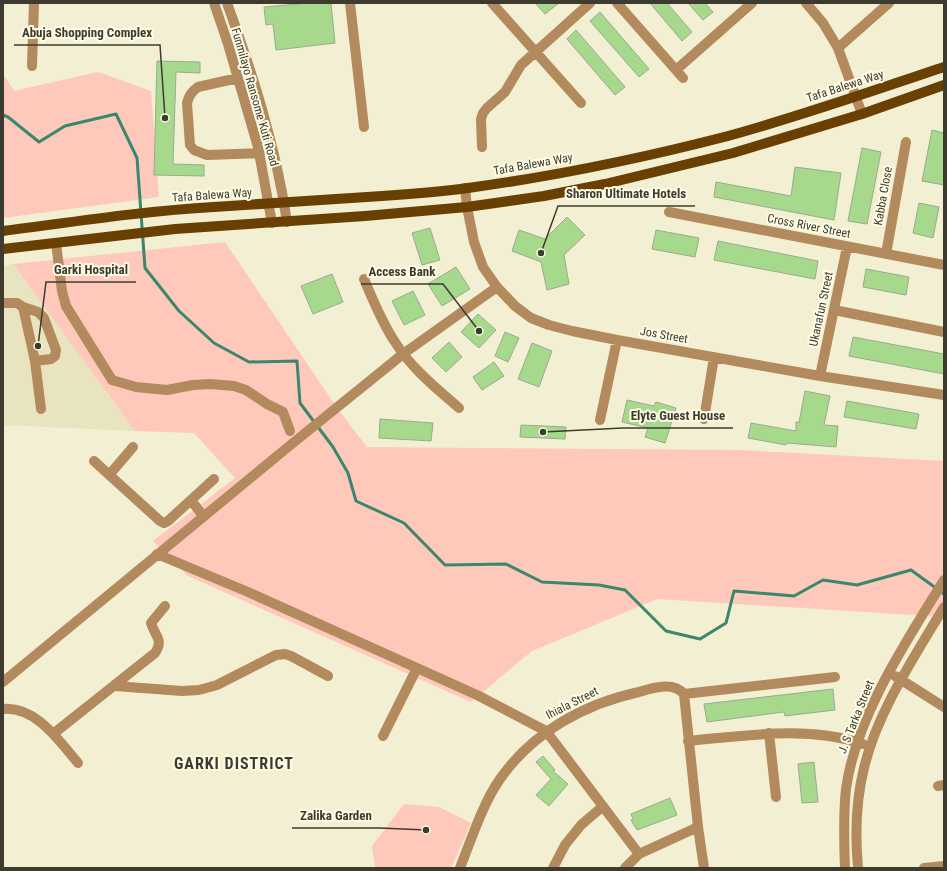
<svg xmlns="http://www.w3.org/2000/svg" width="947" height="871" viewBox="0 0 947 871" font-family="'Roboto Condensed',sans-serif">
	<rect width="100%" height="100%" fill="#f2efd2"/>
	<path fill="#e8e4bf" d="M13 264 135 431 3 425V266Z"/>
	<path fill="#fec9ba" d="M98 72 151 91 159 197 3 218V74L14 91Z
		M225 242 337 408 367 447 739 450 944 461V617L657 599 532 651 471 702 188 576 153 541 235 478 194 433 135 431 13 264Z
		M404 804 439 807 471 823 451 868H375L372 846Z"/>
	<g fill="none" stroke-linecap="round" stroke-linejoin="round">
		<path stroke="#39876c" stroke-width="3" d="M3 115 8 117 39 142 65 126 116 114 137 158 145 268 179 311 214 343 249 362 297 361 300 403 333 447 348 473 356 501 404 523 445 565 506 564 542 582 599 585 625 590 666 631 700 639 726 623 734 591 794 596 823 580 857 585 911 570 944 594"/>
	</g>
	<path fill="#a7d98d" stroke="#9aaa92" d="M308 3H331L335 43 276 50 273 24 266 25 264 7Z
		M535 3H559L545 14Z
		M650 3H667L692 32 682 41Z
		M688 3H705L713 12 703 20Z
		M600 12 649 69 639 77 590 21Z
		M576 30 625 87 615 95 567 39Z
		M157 61 200 62V73L176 72 173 164 204 165V176L154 175Z
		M932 130 944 133V185L922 181Z
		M862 148 881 152 867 224 848 221Z
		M795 167 841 173 834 220 714 197 716 182 791 196Z
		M919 203 939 207 933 238 913 233Z
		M567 217 585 235 564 255 569 284 547 290 541 262 512 251 519 230 545 239Z
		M430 228 440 260 422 265 412 233Z
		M656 230 699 238 695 257 652 249Z
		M718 241 818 261 815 279 714 260Z
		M456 267 470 289 442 306 428 284Z
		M866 269 909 277 906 295 863 287Z
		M332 274 343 302 313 314 301 286Z
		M413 291 425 315 404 325 392 301Z
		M478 314 496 330 479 348 461 332Z
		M505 332 519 338 508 362 495 356Z
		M853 337 944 354V374L849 356Z
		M449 342 462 357 446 372 432 358Z
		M532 343 552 351 539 387 518 379Z
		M494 362 504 376 482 390 473 377Z
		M805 391 830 396 824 425 838 426 836 447 787 443 786 445 748 438 751 423 796 431V422H799Z
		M627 400 654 406 656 402 676 408 665 443 645 437 648 428 622 422Z
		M847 401 919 414 916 429 844 417Z
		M380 419 433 423 431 441 379 438Z
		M521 425 566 427 565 439 520 437Z
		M833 689 835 710 785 716 784 712 707 722 704 704Z
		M543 756 555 770 553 771 568 784 549 806 536 795 551 779 536 762Z
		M814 762 818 802 802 803 798 764Z
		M670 798 677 815 637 830 631 820 633 819 631 814Z"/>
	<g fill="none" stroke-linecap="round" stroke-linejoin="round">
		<path stroke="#b38a5d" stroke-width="10" d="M214 3 228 44 258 147 272 223
			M227 3C253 75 276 147 287 222
			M350 3 364 127
			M492 3 581 103
			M617 3 683 78
			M806 3 823 23 838 48 862 114
			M838 48 889 3
			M32 66 34 3
			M676 70 752 3
			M238 78 198 87C192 91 189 95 187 103L190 145 194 150 207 155 260 153
			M482 147 481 119 483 113 487 108 505 92 521 65 590 3
			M465 188 467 207 474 242 483 267 497 287 515 306 531 318 549 325 572 331 617 340 820 376 944 395
			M669 212 944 265
			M56 243 62 291 66 306 112 380 136 387 167 390 193 385 210 384 234 386 246 390 267 404 283 412 290 431
			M886 254 906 142
			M364 279C373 300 382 323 395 342 411 368 436 388 459 408
			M3 303H17L23 307 35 361 41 409
			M23 307 38 312 44 318 56 350 55 356 51 359 35 361
			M834 310 944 332
			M820 376 847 247
			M704 419 714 357
			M600 420 617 340
			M94 461 160 521 164 523 168 521 214 479
			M110 474 133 447
			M191 500 203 516
			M157 554 248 592 417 668 477 695 546 731 639 854
			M895 676 944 707
			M3 682 288 447 403 354 497 287
			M115 686 182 691 199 690 217 685 276 655 285 654 291 656 328 676
			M684 694 835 677
			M3 709C36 706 59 741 78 763
			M769 733 776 797
			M53 734 155 653C164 640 155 636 151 623L165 606
			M383 736 417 668
			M688 741C745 736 807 725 863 744
			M938 786 944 785
			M460 868C471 840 483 803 500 779 533 732 584 704 639 692 653 688 673 681 684 694L698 827 704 868
			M553 868 565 845 581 825 602 807
			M625 868 639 854 698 827
			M845 868C844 842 843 815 846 789 856 716 906 642 944 580
			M858 868C855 835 856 800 864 768 877 712 915 656 944 607
			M924 868 944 866"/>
		<path stroke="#694001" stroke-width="10" d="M3 231C73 222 143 211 214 207 270 203 326 200 382 196 411 194 440 192 468 188 556 176 643 158 728 136 801 116 872 91 944 67
			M3 249 175 229 365 216 467 207 544 196 605 184 733 153 862 114 944 85"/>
	</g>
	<g text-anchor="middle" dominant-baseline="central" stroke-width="4" stroke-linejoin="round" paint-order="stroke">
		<g font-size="12" fill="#3d3b30" stroke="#fffce5">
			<text transform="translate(845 86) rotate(-18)">Tafa Balewa Way</text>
			<text transform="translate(255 97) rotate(74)">Funmilayo Ransome Kuti Road</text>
			<text transform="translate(533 164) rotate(-10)">Tafa Balewa Way</text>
			<text transform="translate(212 195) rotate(-4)">Tafa Balewa Way</text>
			<text transform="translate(883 196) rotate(-80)">Kabba Close</text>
			<text transform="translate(809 226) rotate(11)">Cross River Street</text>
			<text transform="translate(821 309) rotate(-78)">Ukanafun Street</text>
			<text transform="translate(664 335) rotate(10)">Jos Street</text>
			<text transform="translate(572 703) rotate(-27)">Ihiala Street</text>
			<text transform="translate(856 717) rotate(-68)">J. S Tarka Street</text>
		</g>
		<g font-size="16" font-weight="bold" letter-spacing="1" fill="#3d3b30" stroke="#fffce5">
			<text x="234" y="763">GARKI DISTRICT</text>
		</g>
	</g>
	<path fill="none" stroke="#3d3b30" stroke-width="1.5" d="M165 118L160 45H14M541 253L558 206H695M38 346L46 282H136M479 331L443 284H361M543 432L623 428H733M426 830L380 828H292"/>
	<g fill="#3d3b30" stroke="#fffce5" stroke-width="1.5">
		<circle cx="165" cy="118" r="4"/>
		<circle cx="541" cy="253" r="4"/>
		<circle cx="38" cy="346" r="4"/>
		<circle cx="479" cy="331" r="4"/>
		<circle cx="543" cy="432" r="4"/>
		<circle cx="426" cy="830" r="4"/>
	</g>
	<g font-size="13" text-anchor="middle" font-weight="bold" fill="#3d3b30" stroke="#fffce5" stroke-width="4" stroke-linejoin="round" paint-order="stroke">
		<text x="87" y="37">Abuja Shopping Complex</text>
		<text x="626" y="198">Sharon Ultimate Hotels</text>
		<text x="91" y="274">Garki Hospital</text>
		<text x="402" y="276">Access Bank</text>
		<text x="678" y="420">Elyte Guest House</text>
		<text x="336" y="820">Zalika Garden</text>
	</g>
	<rect width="947" height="871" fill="none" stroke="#3d3b30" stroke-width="8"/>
</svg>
